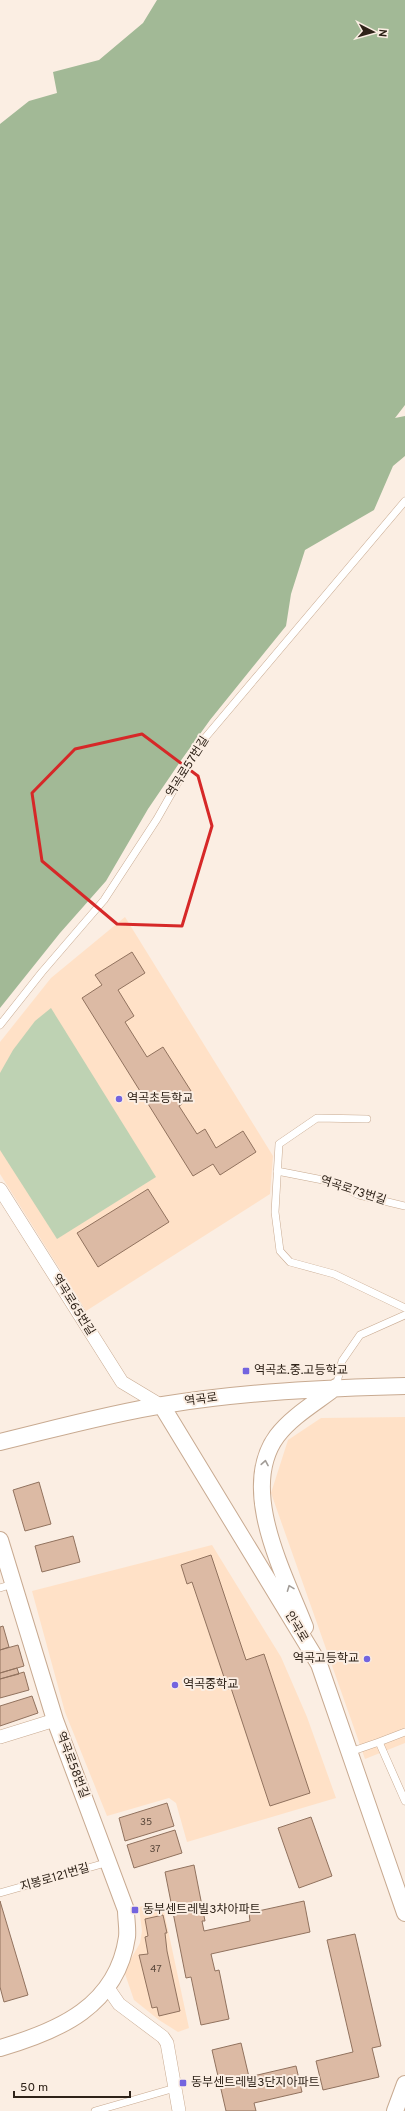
<svg xmlns="http://www.w3.org/2000/svg" width="405" height="2111" viewBox="0 0 405 2111" font-family="Overpass,'Noto Sans KR',sans-serif">
	<rect width="100%" height="100%" fill="#fbeee3"/>
	<path fill="#ffe1c7" d="M125 917 273 1156 270 1194 86 1311 0 1174V1042L51 978Z
		M405 1417V1743L365 1759 271 1493 288 1440 321 1418Z
		M212 1545 281 1657 307 1717 336 1798 187 1842 176 1803 169 1798 107 1816 65 1712 32 1591Z
		M162 1902 189 2028 178 2032 159 2020 134 2000 124 1971 140 1943 142 1931 139 1907Z"/>
	<path fill="#bed2b3" d="M51 1008 156 1177 57 1239 0 1150V1073L13 1050 35 1021Z"/>
	<path fill="#a2b996" d="M157 0H405V405L395 418 405 416V456L393 466 374 510 305 550 291 594 286 626 210 720 182 759 148 809 106 881 60 933 0 1008V124L29 101 57 93 53 72 99 60 143 23Z"/>
	<path fill="#dcbaa4" stroke="#91725e" d="M132 952 145 973 118 990 134 1016 125 1022 147 1057 163 1047 191 1091 179 1099 182 1104 179 1106 197 1134 205 1129 216 1148 243 1131 256 1152 220 1175 213 1164 193 1176 82 998 102 985 95 975Z
		M148 1189 169 1222 98 1267 77 1233Z
		M39 1482 51 1524 25 1531 13 1490Z
		M73 1536 80 1562 42 1572 35 1546Z
		M211 1555 246 1660 264 1654 310 1793 270 1806 231 1688 228 1689 192 1582 187 1584 181 1565Z
		M3 1626 9 1647 0 1650V1627Z
		M18 1645 24 1666 0 1673V1650Z
		M17 1668 19 1674 0 1679V1673Z
		M24 1672 29 1690 0 1698V1679Z
		M32 1696 38 1713 0 1726V1706Z
		M167 1803 174 1826 125 1841 119 1818Z
		M311 1817 332 1876 299 1888 278 1828Z
		M175 1830 182 1853 134 1868 127 1845Z
		M194 1865 205 1921H202L204 1931 250 1921 249 1913 304 1901 310 1932 211 1954 215 1971 219 1970 229 2019 201 2025 191 1977 186 1978 165 1872Z
		M0 1901 28 1995 4 2002 0 1987Z
		M163 1915 167 1933H165L167 1951 180 2011 159 2016 157 2007 152 2008 139 1955 148 1954 145 1937 148 1936 145 1919Z
		M355 1934 381 2046 372 2048 379 2077 323 2090 316 2061 353 2052 327 1940Z
		M241 2043 249 2077 296 2066 302 2092 254 2103 256 2111H226L212 2050Z"/>
	<g fill="none" stroke-linecap="round" stroke-linejoin="round">
		<defs>
			<path id="service" d="M0 1025 42 972 104 900 157 819 199 745 405 501
				M367 1119 317 1118 279 1144 275 1212 280 1251 290 1262 334 1274 405 1308
				M277 1171 333 1182 359 1195 405 1206
				M336 1387 342 1361 360 1335 405 1315
				M0 1588 13 1584
				M405 1732 379 1742 405 1801
				M350 1752 379 1742
				M0 1893 109 1862
				M95 2111 175 2088"/>
			<path id="minor" d="M0 1189 122 1382 162 1406
				M0 1737 55 1720
				M108 1988 119 2004 163 2037 167 2043 179 2111"/>
			<path id="tertiary" d="M162 1406 319 1664 405 1913
				M0 1442C54 1429 108 1414 163 1405 243 1392 324 1388 405 1386
				M0 1540 55 1720 126 1910C126 1919 128 1929 127 1937 117 2006 59 2031 0 2048
				M305 1627C284 1573 238 1489 277 1436 292 1416 317 1402 336 1387
				M395 2111 405 2084"/>
		</defs>
		<use href="#service" stroke="#c8aa91" stroke-width="8"/>
		<use href="#minor" stroke="#c8aa91" stroke-width="14"/>
		<use href="#tertiary" stroke="#c8aa91" stroke-width="18"/>
		<use href="#service" stroke="#fff" stroke-width="7"/>
		<use href="#minor" stroke="#fff" stroke-width="13"/>
		<use href="#tertiary" stroke="#fff" stroke-width="16"/>
	</g>
	<defs><path id="oneway-chevron" d="M-2-3.5L2.5 0L-2 3.5" fill="none" stroke-width="1.6" stroke-linecap="round" stroke-linejoin="round"/></defs>
	<g stroke="#a19c97">
		<use href="#oneway-chevron" transform="translate(265 1463) rotate(-80)"/>
		<use href="#oneway-chevron" transform="translate(290 1588) rotate(-111)"/>
	</g>
	<path fill="none" stroke="#d62828" stroke-width="3" stroke-linejoin="round" d="M142 734 198 776 212 826 182 926 117 924 42 861 32 793 75 749Z"/>
	<g fill="#7364df" stroke="#fbeee3" stroke-width="1.5">
		<circle cx="119" cy="1099" r="4"/>
		<rect x="242" y="1367" width="8" height="8" rx="2"/>
		<circle cx="367" cy="1659" r="4"/>
		<circle cx="175" cy="1685" r="4"/>
		<rect x="131" y="1906" width="8" height="8" rx="2"/>
		<rect x="179" y="2079" width="8" height="8" rx="2"/>
	</g>
	<g text-anchor="middle" dominant-baseline="central" stroke-width="4" stroke-linejoin="round" paint-order="stroke">
		<g font-size="10" fill="#5a483b">
			<text x="146" y="1822">35</text>
			<text x="155" y="1849">37</text>
			<text x="156" y="1969">47</text>
		</g>
		<g font-size="12" fill="#2e2218" stroke="#fbeee3">
			<text transform="translate(188 767) rotate(-58)">역곡로57번길</text>
			<text transform="translate(353 1191) rotate(18)">역곡로73번길</text>
			<text transform="translate(73 1305) rotate(58)">역곡로65번길</text>
			<text transform="translate(201 1400) rotate(-8)">역곡로</text>
			<text transform="translate(296 1627) rotate(59)">안곡로</text>
			<text transform="translate(72 1765) rotate(69)">역곡로58번길</text>
			<text transform="translate(55 1878) rotate(-16)">지봉로121번길</text>
		</g>
		<g font-size="12" fill="#2e2218" stroke="#fbeee3" text-anchor="start">
			<text x="127" y="1099">역곡초등학교</text>
			<text x="254" y="1371">역곡초.중.고등학교</text>
			<text x="359" y="1659" text-anchor="end">역곡고등학교</text>
			<text x="183" y="1685">역곡중학교</text>
			<text x="143" y="1910">동부센트레빌3차아파트</text>
			<text x="191" y="2083">동부센트레빌3단지아파트</text>
		</g>
	</g>
	<g transform="translate(373 32) rotate(96)" stroke="#fbeee3" stroke-width="3" paint-order="stroke">
	<path d="M0-3L7 15L0 10L-7 15Z" fill="#2e2218"/>
	<text y="-6" font-size="11" font-weight="bold" text-anchor="middle" fill="#2e2218">N</text>
	</g>
	<path d="M14 2091v6h116v-6" fill="none" stroke="#2e2218" stroke-width="2"/>
	<text x="20" y="2091" font-size="12" fill="#2e2218" stroke="#fbeee3" stroke-width="3" paint-order="stroke">50 m</text>
</svg>
